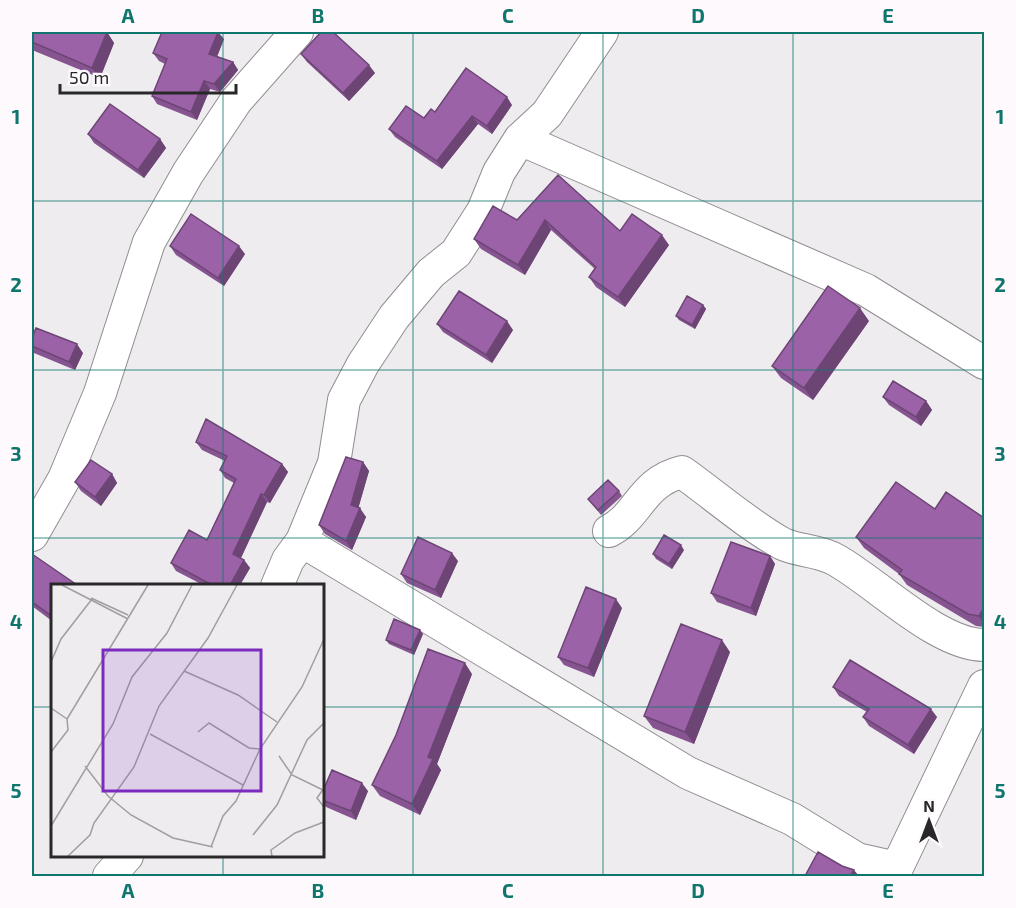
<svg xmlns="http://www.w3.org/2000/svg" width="1016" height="908" viewBox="0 0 1016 908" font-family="'Exo 2',sans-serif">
	<rect width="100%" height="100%" fill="#efecf0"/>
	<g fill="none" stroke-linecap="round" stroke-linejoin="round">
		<defs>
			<path id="minor" d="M520 139 866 290 984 363
				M609 531C639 516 641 482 682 472 713 494 751 527 783 544 797 551 818 550 836 560 877 583 938 645 984 645
				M32 535 64 479 100 393 149 242 188 173 236 101 297 32
				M302 541 688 773 792 819 857 859 897 868
				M277 586 288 560 302 541 334 463 344 400 363 364 394 317 431 273 456 253 483 211 499 172 520 139 547 114 602 32
				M109 876 127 856
				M893 876 984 686"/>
		</defs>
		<use href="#minor" stroke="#908d90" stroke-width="34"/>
		<use href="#minor" stroke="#fff" stroke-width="32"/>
	</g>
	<path fill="#865490" d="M32 32H107L114 43 100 78 32 50Z
		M224 39 217 56 233 62 238 70 220 92 210 89 197 120 157 104 152 96 165 64 159 61 153 53Z
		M301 54 375 73 349 101 307 62Z
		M512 105 492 134 478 124 442 169 395 137 389 129 424 118 435 112Z
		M88 134 160 139 166 148 144 178 94 143Z
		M558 175 620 231 669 245 625 307 596 287 589 277 595 269 551 230 525 275 481 249 474 239 517 220Z
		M170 246 245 254 224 286 176 255Z
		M703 305 706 309 695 329 679 320 676 316Z
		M869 321 813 400 781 378 772 366Z
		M437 324 513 330 492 363 443 332Z
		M32 338 83 353 75 370 34 353 32 350Z
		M883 397 926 401 932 410 921 426 889 405Z
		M196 442 282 464 288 472 270 503 267 502 241 558 244 560 250 568 240 585H203L176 571 171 563 207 540 234 483 225 478 220 470 225 461 202 450Z
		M363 462 369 471 358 508 366 517 352 550 325 534 319 525Z
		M112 474 117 483 101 506 81 491 75 482Z
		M619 491 622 496 601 515 588 499Z
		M935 509 984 518V627L976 626 907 585 899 574 864 548 856 537Z
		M684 550 672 569 656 559 653 554Z
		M32 554 52 585V621L32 606Z
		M770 556 775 564 756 616 717 602 711 593Z
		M458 561 441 598 407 583 401 574Z
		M622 608 594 677 564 665 558 657Z
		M423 634 414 655 389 644 386 640Z
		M730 652 694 744 653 728 644 716Z
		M472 674 437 764 441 770 420 815 380 796 372 785Z
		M833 687 937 717 914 754 869 726 863 717 867 712 839 696Z
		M368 791 356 820 326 807 322 802V793Z"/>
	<path fill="#6d4575" d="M107 32 114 43 100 78 92 68Z
		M218 32 224 39 215 62 209 54Z
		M233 62 238 70 220 92 214 84Z
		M369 65 375 73 349 101 343 93Z
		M204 81 210 89 197 120 191 112Z
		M507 97 512 105 492 134 487 126Z
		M472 116 478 124 442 169 437 161Z
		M160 139 166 148 144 178 138 170Z
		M545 220 551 230 525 275 518 265Z
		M662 235 669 245 625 307 618 297Z
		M239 246 245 254 224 286 218 278Z
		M703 305 706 309 695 329 692 325Z
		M860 308 869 321 813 400 804 388Z
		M507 321 513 330 492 363 486 355Z
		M77 344 83 353 75 370 69 362Z
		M926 401 932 410 921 426 916 417Z
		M363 462 369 471 357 513 351 505Z
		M282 464 288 472 270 503 264 495Z
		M112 474 117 483 101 506 95 497Z
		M261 494 267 502 239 562 233 554Z
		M360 508 366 517 352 550 346 541Z
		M681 545 684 550 672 569 669 564Z
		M452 553 458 561 441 598 435 590Z
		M770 556 775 564 756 616 751 608Z
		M244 560 250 568 240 585H230Z
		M616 599 622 608 594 677 588 668Z
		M984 607V624L979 616Z
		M420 630 423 634 414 655 411 650Z
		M722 640 730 652 694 744 685 732Z
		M465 663 472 674 437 764 441 770 420 815 412 804 428 757Z
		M931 709 937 717 914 754 908 745Z
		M362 783 368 791 356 820 351 811Z
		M854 870 859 876H850Z"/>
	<path fill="#9c62a7" stroke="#6d4575" stroke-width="1.5" d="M32 32H107L92 68 32 42Z
		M162 32H218L209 54 233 62 214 84 204 81 191 112 152 96 167 59 153 53Z
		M321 32H333L369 65 343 93 301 54Z
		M466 68 507 97 487 126 472 116 437 161 389 129 406 106 424 118 431 109 435 112Z
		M110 104 160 139 138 170 88 134Z
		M558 175 620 231 632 214 662 235 618 297 589 277 596 267 545 220 518 265 474 239 493 206 517 220Z
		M191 214 239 246 218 278 170 246Z
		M828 286 860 308 804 388 772 366Z
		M459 291 507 321 486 355 437 324Z
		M687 296 703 305 692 325 676 316Z
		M36 328 77 344 69 362 32 346V338Z
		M893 381 926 401 916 417 883 397Z
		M206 419 282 464 264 495 261 494 233 554 244 560 230 585H212L171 563 189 530 207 540 236 479 220 470 227 456 196 442Z
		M346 457 363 462 351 505 360 508 346 541 319 525Z
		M91 460 112 474 95 497 75 482Z
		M608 480 619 491 598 510 588 499Z
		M896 482 935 509 946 492 984 518V607L979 616 968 614 899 574 902 570 856 537Z
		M664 535 681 545 669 564 653 554Z
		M418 537 452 553 435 590 401 574Z
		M731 542 770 556 751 608 711 593Z
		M32 554 77 585H52V616L32 602Z
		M586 587 616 599 588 668 558 657Z
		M394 619 420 630 411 650 386 640Z
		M681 624 722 640 685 732 644 716Z
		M428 649 465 663 428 757 433 759 412 804 372 785 396 735Z
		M850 660 931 709 908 745 863 717 869 709 833 687Z
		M332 770 362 783 351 811 322 800V793Z
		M818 852 842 866 854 870 850 876H805Z"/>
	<path fill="none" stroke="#0f766e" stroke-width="1.5" stroke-opacity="0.55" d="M223 32V586M413 32V876M603 32V876M793 32V876M32 201H984M32 370H984M32 538H984M32 707H52M322 707H984M223 856V876"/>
	<g transform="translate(51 584)">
		<rect width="273" height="273" fill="#efecf0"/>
		<path fill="none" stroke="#a09ea0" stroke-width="1.5" d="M11 1 77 35M40 14 77 31M0 78 10 55 41 15M133 87 187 111 226 138M0 124 16 135M147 148 158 139 198 164 209 165M99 150 192 201M0 168 17 146 16 135 97 1M228 172 241 191 272 206M34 182 57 212 80 231 122 254 162 263M273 204 266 214 273 223M0 242 62 140 81 93 116 49 141 1M202 251 226 221 256 156 273 139M160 263 172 232 185 217 209 165 251 103 273 55M17 272 39 251 43 239 83 183 108 122 157 54 186 1M221 272 220 266 244 249 273 238"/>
		<path fill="#7b2cbf" fill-opacity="0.15" stroke="#7b2cbf" stroke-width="3" d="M52 66H210V207H52Z"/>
		<rect width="273" height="273" fill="none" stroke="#292829" stroke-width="3"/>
	</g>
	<rect width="1016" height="908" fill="none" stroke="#fdf9fd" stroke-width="66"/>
	<g transform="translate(929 821)" stroke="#fdf9fd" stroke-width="4.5" paint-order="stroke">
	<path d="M0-4.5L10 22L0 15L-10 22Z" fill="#292829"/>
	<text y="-9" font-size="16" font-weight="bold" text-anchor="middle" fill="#292829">N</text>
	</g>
	<path d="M60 84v9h176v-9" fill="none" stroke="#292829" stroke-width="3"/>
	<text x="69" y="84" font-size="18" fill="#292829" stroke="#fdf9fd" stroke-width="4.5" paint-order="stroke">50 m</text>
	<rect x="33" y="33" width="950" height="842" fill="none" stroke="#0f766e" stroke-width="2"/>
	<g font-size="20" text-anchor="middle" font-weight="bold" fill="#0f766e">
		<text x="128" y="23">A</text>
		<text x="318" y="23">B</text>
		<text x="508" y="23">C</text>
		<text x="698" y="23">D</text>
		<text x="888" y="23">E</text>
		<text x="16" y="124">1</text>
		<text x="1000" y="124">1</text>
		<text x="16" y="292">2</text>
		<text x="1000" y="292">2</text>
		<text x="16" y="461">3</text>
		<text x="1000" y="461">3</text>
		<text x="16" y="629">4</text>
		<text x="1000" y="629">4</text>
		<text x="16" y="798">5</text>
		<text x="1000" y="798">5</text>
		<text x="128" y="898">A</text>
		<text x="318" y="898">B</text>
		<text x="508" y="898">C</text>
		<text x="698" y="898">D</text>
		<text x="888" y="898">E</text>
	</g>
</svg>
